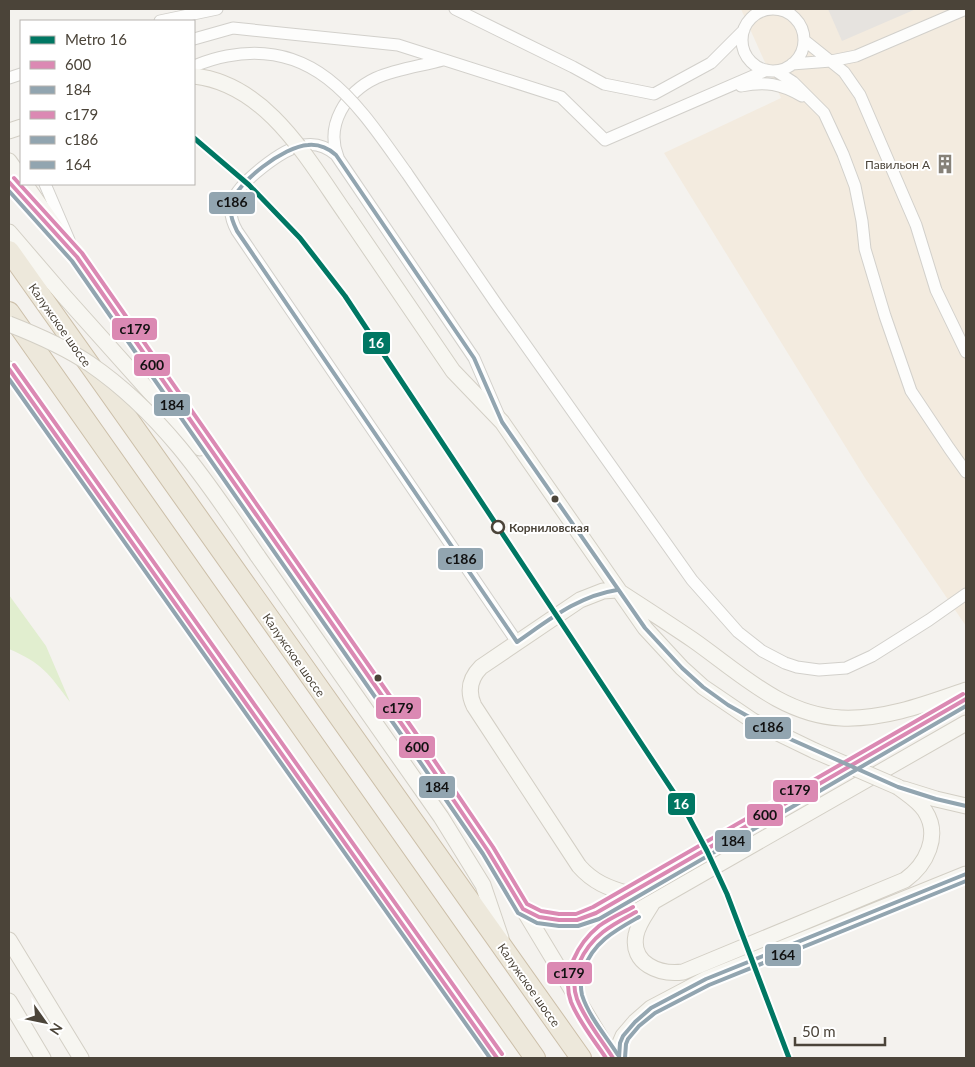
<svg xmlns="http://www.w3.org/2000/svg" width="975" height="1067" viewBox="0 0 975 1067" font-family="Lato,sans-serif">
	<rect width="100%" height="100%" fill="#f4f2ee"/>
	<path fill="#f3ebdf" d="M741 9H966V626L865 478 664 153 781 98Z"/>
	<path fill="#e1eecf" d="M9 595 46 646 70 702C49 674 42 663 9 649Z"/>
	<path fill="#e6e3df" d="M828 9H916L842 41Z"/>
	<g fill="none" stroke-linecap="round" stroke-linejoin="round">
		<defs>
			<path id="street" d="M455 9 573 67 604 84 654 94 711 63 744 30
				M742 40a31 31 0 1 1 62 0a31 31 0 1 1-62 0Z
				M160 21 217 9
				M194 39 233 28 398 45 561 97 605 140 767 70
				M804 40 844 72 860 95 916 225 936 290 966 352
				M792 64 831 61 856 56 966 9
				M776 71 793 82 824 113 843 154 855 186 862 221 865 249 885 316 911 391 949 448 966 472
				M9 78 21 74
				M741 86C766 81 781 84 802 96
				M338 157C325 125 346 92 376 78 397 69 421 66 443 60
				M406 172 495 302 692 580 738 632 762 651 785 663 797 667 819 670 846 668 872 656 929 620 966 594
				M45 184 69 240
				M499 416 474 358 336 155C327 147 316 143 304 145 283 148 239 182 232 202 229 212 232 222 237 231L517 642"/>
			<path id="secondary" d="M9 131 21 127
				M9 161 21 178
				M9 182 33 207
				M25 184 410 736 488 851 613 1058
				M346 214 453 371 502 422 645 628 682 668 703 687 753 721 815 751
				M9 232 64 296 200 448
				M9 369 497 1058
				M257 555 441 817 483 885 501 938
				M904 789 936 799 966 806
				M629 894C608 888 593 882 579 866L474 706C467 691 470 678 481 667L580 600 603 591 617 590C643 607 668 623 693 640 740 673 782 715 841 718 884 720 926 704 966 690
				M652 904C646 914 638 924 636 935 630 964 660 975 683 972L905 880C926 865 941 836 925 811 919 801 907 794 898 787
				M523 909C547 921 570 924 596 913L966 699
				M9 940 81 1058
				M576 996C568 969 589 942 609 927L966 723
				M9 1001 43 1058
				M619 1058 620 1043 623 1036 635 1022 651 1008 706 979 966 874"/>
			<path id="highway" d="M9 251 581 1058
				M9 312 535 1058"/>
		</defs>
		<use href="#street" stroke="#d2d0cb" stroke-width="13"/>
		<use href="#secondary" stroke="#d3cfc5" stroke-width="17"/>
		<use href="#highway" stroke="#ccbfa9" stroke-width="22"/>
		<use href="#street" stroke="#fdfdfc" stroke-width="11"/>
		<use href="#secondary" stroke="#f7f6f1" stroke-width="15"/>
		<use href="#highway" stroke="#ede8db" stroke-width="20"/>
		<defs>
			<path id="street-bridge" d="M194 66C204 62 216 58 227 56 318 38 360 108 406 172"/>
			<path id="secondary-bridge" d="M194 76C267 84 308 160 346 214
				M9 324C37 335 65 347 90 364 163 414 208 483 257 555
				M815 751 898 787"/>
		</defs>
		<use href="#street-bridge" stroke="#d2d0cb" stroke-width="13" stroke-linecap="butt"/>
		<use href="#secondary-bridge" stroke="#d3cfc5" stroke-width="17" stroke-linecap="butt"/>
		<use href="#street-bridge" stroke="#fdfdfc" stroke-width="11"/>
		<use href="#secondary-bridge" stroke="#f7f6f1" stroke-width="15"/>
		<defs>
			<path id="bus-1" d="M9 182 77 257 410 736 488 851 523 909 539 917 559 920H577L596 913 966 699
				M9 369 497 1058
				M613 1058C601 1039 585 1020 577 999 568 975 584 947 603 932 613 924 625 918 636 912"/>
			<path id="bus-2" d="M9 191 72 261 405 740 483 854 518 913 537 923 559 926H578L599 919 966 706
				M9 379 490 1058
				M618 1055C606 1036 589 1017 582 995 580 986 581 977 584 969 593 942 616 930 639 917"/>
			<path id="bus-3" d="M14 178 82 253 415 732 493 847 527 904 541 911 559 914H576L593 907 963 694
				M14 365 502 1054
				M606 1058C594 1040 579 1022 571 1002 561 974 578 943 599 926 610 918 622 913 633 907"/>
			<path id="bus-4" d="M617 590C578 596 549 620 517 642L237 231C233 223 229 214 231 205 236 182 285 146 308 145 318 144 328 148 336 155L474 358 502 422 645 628 682 668 703 687 728 705 781 735 898 787 936 799 966 806
				M619 1058 620 1043 623 1036 635 1022 651 1008 706 979 966 874"/>
			<path id="bus-5" d="M625 1058 626 1044 628 1039 639 1026 655 1013 709 985 966 881"/>
		</defs>
		<use href="#bus-1" stroke="#fff" stroke-width="8"/>
		<use href="#bus-2" stroke="#fff" stroke-width="8"/>
		<use href="#bus-3" stroke="#fff" stroke-width="8"/>
		<use href="#bus-4" stroke="#fff" stroke-width="8"/>
		<use href="#bus-5" stroke="#fff" stroke-width="8"/>
		<use href="#bus-1" stroke="#db89b3" stroke-width="4"/>
		<use href="#bus-2" stroke="#92a5b0" stroke-width="4"/>
		<use href="#bus-3" stroke="#db89b3" stroke-width="4"/>
		<use href="#bus-4" stroke="#92a5b0" stroke-width="4"/>
		<use href="#bus-5" stroke="#92a5b0" stroke-width="4"/>
		<defs>
			<path id="metro-1" d="M194 138 249 185 300 238 345 296 684 808 707 851 727 894 789 1058"/>
		</defs>
		<use href="#metro-1" stroke="#fff" stroke-width="9"/>
		<use href="#metro-1" stroke="#007763" stroke-width="5"/>
	</g>
	<defs>
		<symbol id="building-bare" viewBox="-9 -9 18 18"><path d="M-4-6H4V6H1V3H-1V6H-4ZM-2.5-4.3h1.7v1.8h-1.7ZM.8-4.3h1.7v1.8H.8ZM-2.5-1h1.7V.8h-1.7ZM.8-1h1.7V.8H.8Z" fill="#868178" stroke="#fff" stroke-width="2.5" paint-order="stroke"/></symbol>
	</defs>
	<g fill-rule="evenodd">
		<use href="#building-bare" x="931" y="150" width="28" height="28"/>
	</g>
	<g fill="#4b4439" stroke="#fff" stroke-width="2">
		<circle cx="555" cy="499" r="4.5"/>
		<circle cx="378" cy="678" r="4.5"/>
	</g>
	<circle fill="#fff" stroke="#4b4439" stroke-width="2.5" cx="498" cy="527" r="6"/>
	<g text-anchor="middle" dominant-baseline="central" stroke-width="4" stroke-linejoin="round" paint-order="stroke">
		<g font-size="12" fill="#4b4439" stroke="#fff" text-anchor="end">
			<text x="930" y="164">Павильон А</text>
		</g>
		<g font-size="12" fill="#4b4439" stroke="#fff">
			<text transform="translate(60 325) rotate(55)">Калужское шоссе</text>
			<text transform="translate(294 655) rotate(55)">Калужское шоссе</text>
			<text transform="translate(529 985) rotate(55)">Калужское шоссе</text>
		</g>
		<g font-size="12" font-weight="bold" fill="#4b4439" stroke="#fff" text-anchor="start">
			<text x="509" y="527">Корниловская</text>
		</g>
	</g>
	<g stroke="#fff" stroke-width="2">
		<rect x="208" y="191" width="48" height="24" rx="5" fill="#92a5b0"/>
		<rect x="111" y="317" width="47" height="24" rx="5" fill="#db89b3"/>
		<rect x="362" y="331" width="29" height="24" rx="5" fill="#007763"/>
		<rect x="133" y="353" width="38" height="24" rx="5" fill="#db89b3"/>
		<rect x="153" y="393" width="38" height="24" rx="5" fill="#92a5b0"/>
		<rect x="437" y="547" width="47" height="24" rx="5" fill="#92a5b0"/>
		<rect x="375" y="696" width="47" height="24" rx="5" fill="#db89b3"/>
		<rect x="744" y="716" width="48" height="24" rx="5" fill="#92a5b0"/>
		<rect x="398" y="735" width="38" height="24" rx="5" fill="#db89b3"/>
		<rect x="418" y="775" width="38" height="24" rx="5" fill="#92a5b0"/>
		<rect x="772" y="779" width="47" height="24" rx="5" fill="#db89b3"/>
		<rect x="667" y="792" width="29" height="24" rx="5" fill="#007763"/>
		<rect x="746" y="803" width="38" height="24" rx="5" fill="#db89b3"/>
		<rect x="714" y="829" width="38" height="24" rx="5" fill="#92a5b0"/>
		<rect x="764" y="943" width="38" height="24" rx="5" fill="#92a5b0"/>
		<rect x="546" y="961" width="47" height="24" rx="5" fill="#db89b3"/>
	</g>
	<g font-size="14" text-anchor="middle" font-weight="bold" fill="#fff">
		<text x="376" y="348">16</text>
		<text x="681" y="809">16</text>
	</g>
	<g font-size="14" text-anchor="middle" font-weight="bold" fill="#111">
		<text x="232" y="207">с186</text>
		<text x="135" y="334">с179</text>
		<text x="152" y="370">600</text>
		<text x="172" y="410">184</text>
		<text x="461" y="564">с186</text>
		<text x="398" y="713">с179</text>
		<text x="768" y="732">с186</text>
		<text x="417" y="752">600</text>
		<text x="437" y="792">184</text>
		<text x="795" y="795">с179</text>
		<text x="765" y="820">600</text>
		<text x="733" y="846">184</text>
		<text x="783" y="960">164</text>
		<text x="569" y="978">с179</text>
	</g>
	<rect width="975" height="1067" fill="none" stroke="#4b4439" stroke-width="20"/>
	<rect x="20" y="20" width="175" height="165" fill="#ffffff" stroke="#b7b4b0"/>
	<rect x="30" y="36" width="25" height="8" fill="#007763" stroke="#b7b4b0"/>
	<text x="65" y="45" font-size="15" fill="#4b4439">Metro 16</text>
	<rect x="30" y="61" width="25" height="8" fill="#db89b3" stroke="#b7b4b0"/>
	<text x="65" y="70" font-size="15" fill="#4b4439">600</text>
	<rect x="30" y="86" width="25" height="8" fill="#92a5b0" stroke="#b7b4b0"/>
	<text x="65" y="95" font-size="15" fill="#4b4439">184</text>
	<rect x="30" y="111" width="25" height="8" fill="#db89b3" stroke="#b7b4b0"/>
	<text x="65" y="120" font-size="15" fill="#4b4439">с179</text>
	<rect x="30" y="136" width="25" height="8" fill="#92a5b0" stroke="#b7b4b0"/>
	<text x="65" y="145" font-size="15" fill="#4b4439">с186</text>
	<rect x="30" y="161" width="25" height="8" fill="#92a5b0" stroke="#b7b4b0"/>
	<text x="65" y="170" font-size="15" fill="#4b4439">164</text>
	<g transform="translate(45 1022) rotate(123)" stroke="#ffffff" stroke-width="4" paint-order="stroke">
	<path d="M0-4L9 19L0 12L-9 19Z" fill="#4b4439"/>
	<text y="-8" font-size="14" font-weight="bold" text-anchor="middle" fill="#4b4439">N</text>
	</g>
	<path d="M795 1037v8h90v-8" fill="none" stroke="#4b4439" stroke-width="2.5"/>
	<text x="802" y="1037" font-size="15" fill="#4b4439" stroke="#ffffff" stroke-width="4" paint-order="stroke">50 m</text>
</svg>
